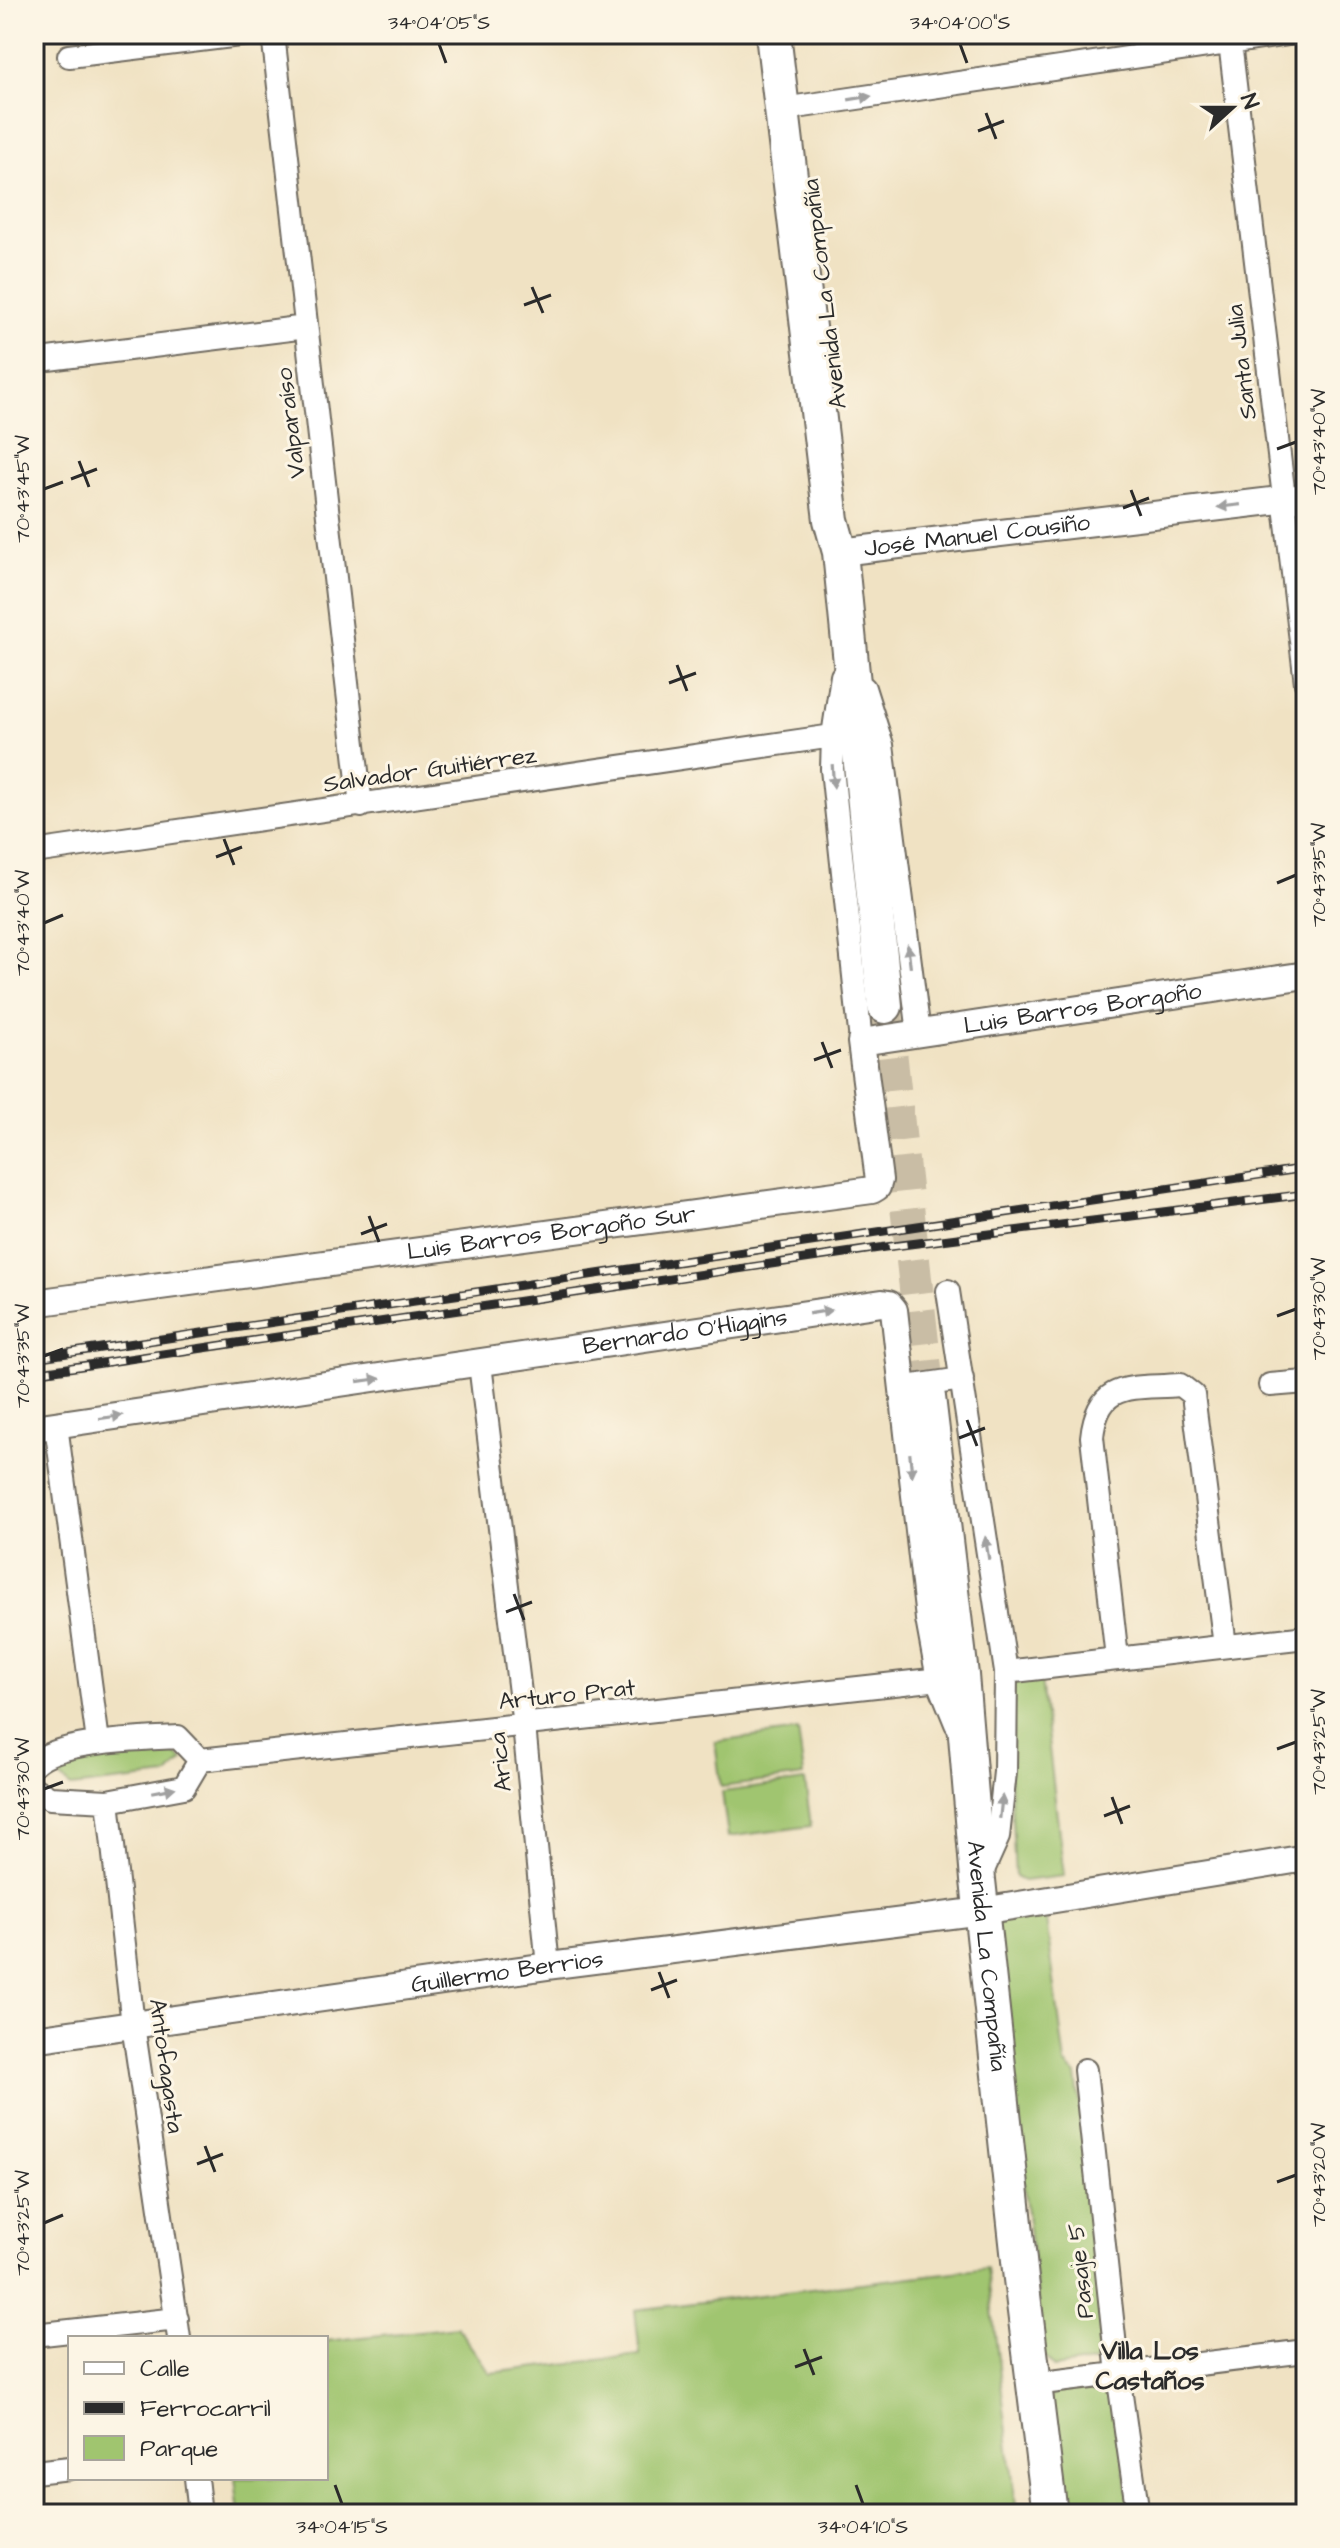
<svg xmlns="http://www.w3.org/2000/svg" width="1340" height="2548" viewBox="0 0 1340 2548" font-family="'Architects Daughter',sans-serif">
	<rect width="100%" height="100%" fill="#fcf5e5"/>
	<filter id="ink" filterUnits="userSpaceOnUse"><feTurbulence type="fractalNoise" baseFrequency=".0125" numOctaves="2"/><feDisplacementMap in="SourceGraphic" scale="16" xChannelSelector="R" yChannelSelector="G"/><feConvolveMatrix kernelMatrix="1 2 1 2 8 2 1 2 1" color-interpolation-filters="sRGB"/></filter>
	<filter id="wash" filterUnits="userSpaceOnUse"><feTurbulence type="fractalNoise" baseFrequency=".006" numOctaves="4" result="noise"/><feDisplacementMap in="SourceGraphic" scale="32" xChannelSelector="R" yChannelSelector="G"/><feGaussianBlur stdDeviation="1.8" result="paint"/><feColorMatrix in="noise" values="0 0 0 0 0 0 0 0 0 0 0 0 0 0 0 0 0 1.4 0 .05"/><feComposite in="paint" operator="in"/></filter>
	<g filter="url(#wash)">
		<rect width="100%" height="100%" fill="#f0e2c3"/>
		<path fill="#a0c56f" stroke="#66784d" stroke-width="2" d="M1041 1680 1064 1876 1023 1881 1015 1877 1010 1776 1013 1683Z
			M798 1731 804 1776 721 1787 715 1742Z
			M169 1749 183 1760 167 1776 71 1787 54 1773 70 1761Z
			M805 1781 811 1826 728 1837 722 1792Z
			M1045 1912 1065 2064 1076 2075 1111 2359 1054 2368 1044 2355 992 1920Z
			M987 2268 1017 2514H239L235 2478H326V2341L457 2327 490 2373 640 2355 635 2310Z
			M1113 2378 1131 2514H1059L1045 2402 1061 2385Z"/>
	</g>
	<g filter="url(#ink)">
		<g fill="none" stroke-linecap="round" stroke-linejoin="round">
			<path stroke="#c9bda5" stroke-width="34" stroke-dasharray="34 17" stroke-linecap="butt" d="M885 1006 928 1397"/>
			<defs>
				<path id="minor" d="M273 34 361 806
					M1229 34 1306 683
					M69 56 248 34
					M783 109 1289 34
					M48 359 306 327
					M842 676 833 736 832 769 861 1042
					M864 688 882 745 919 1033
					M34 852 833 736
					M948 1291 1006 1672 1005 1772 998 1837 980 1877
					M480 1364 524 1726 548 1966
					M1270 1385 1306 1382
					M907 1387 962 1379
					M56 1425 98 1742
					M1117 1658 1092 1437C1098 1379 1133 1389 1180 1385L1193 1395 1225 1646
					M1006 1672 1306 1637
					M200 1760 940 1679
					M34 1764C57 1740 144 1739 178 1737L200 1760
					M34 1789 50 1798 108 1801 184 1787 200 1760
					M108 1801 133 2025 179 2338
					M1085 2070 1118 2374 1138 2514
					M34 2335 177 2319
					M1034 2384 1306 2351
					M34 2472 70 2468
					M196 2478 200 2514"/>
				<g id="tertiary">
					<path id="s1" d="M840 552 1306 497"/>
					<path id="s2" d="M34 1303 872 1190 877 1187 879 1180 861 1042 1306 975"/>
					<path id="s3" d="M34 1428 882 1303 889 1304 894 1310 929 1619 940 1679 958 1723"/>
					<path id="s4" d="M34 2039 548 1966 982 1911 1306 1858"/>
				</g>
				<g id="primary">
					<path d="M773 34 831 520 840 552 885 1006"/>
					<path id="s5" d="M928 1397 961 1675 978 1880 1021 2279 1050 2514"/>
				</g>
			</defs>
			<use href="#minor" stroke="#706b60" stroke-width="26"/>
			<use href="#tertiary" stroke="#706b60" stroke-width="30"/>
			<use href="#primary" stroke="#706b60" stroke-width="38"/>
			<use href="#minor" stroke="#fff" stroke-width="22"/>
			<use href="#tertiary" stroke="#fff" stroke-width="26"/>
			<use href="#primary" stroke="#fff" stroke-width="34"/>
			<defs>
				<path id="rail" d="M34 1358 1306 1168
					M34 1373 886 1247 1306 1194"/>
			</defs>
			<use href="#rail" stroke="#2b2b2b" stroke-width="9"/>
			<use href="#rail" stroke="#fcf5e5" stroke-width="6" stroke-dasharray="18" stroke-linecap="butt"/>
		</g>
		<defs><path id="oneway-solid" d="M-6-.8H1V-3.2L6.5 0L1 3.2V.8H-6Z" transform="scale(2)"/></defs>
		<g fill="#a0a0a0">
			<use href="#oneway-solid" transform="translate(860 98) rotate(-9)"/>
			<use href="#oneway-solid" transform="translate(1229 506) rotate(173)"/>
			<use href="#oneway-solid" transform="translate(833 776) rotate(86)"/>
			<use href="#oneway-solid" transform="translate(909 956) rotate(-97)"/>
			<use href="#oneway-solid" transform="translate(820 1312) rotate(-9)"/>
			<use href="#oneway-solid" transform="translate(369 1380) rotate(-8)"/>
			<use href="#oneway-solid" transform="translate(111 1417) rotate(-8)"/>
			<use href="#oneway-solid" transform="translate(911 1465) rotate(84)"/>
			<use href="#oneway-solid" transform="translate(987 1548) rotate(-99)"/>
			<use href="#oneway-solid" transform="translate(164 1790) rotate(-11)"/>
			<use href="#oneway-solid" transform="translate(1001 1807) rotate(-84)"/>
		</g>
	</g>
	<path fill="none" stroke="#2b2b2b" stroke-width="3" d="M439 44 446 63M960 44 967 63M986 113 996 139M978 131 1004 121M532 287 543 313M524 305 551 295M1277 449 1296 442M79 461 89 487M71 479 97 469M44 489 63 482M1131 490 1141 516M1123 508 1149 498M677 665 687 691M669 683 696 673M224 839 234 865M216 857 242 847M1277 883 1296 875M44 923 63 915M822 1042 832 1068M814 1060 841 1050M369 1216 379 1242M361 1234 387 1224M1277 1316 1296 1309M44 1356 63 1349M967 1420 977 1446M959 1438 985 1428M514 1594 524 1620M506 1612 532 1602M1277 1749 1296 1742M44 1789 63 1782M1112 1797 1122 1824M1104 1816 1130 1806M659 1972 669 1998M651 1990 677 1980M205 2146 215 2172M197 2164 223 2154M1277 2182 1296 2175M44 2223 63 2215M804 2349 814 2375M795 2367 822 2357M335 2485 342 2504M856 2485 863 2504"/>
	<g text-anchor="middle" dominant-baseline="central" stroke-width="6" stroke-linejoin="round" paint-order="stroke">
		<g font-size="24" fill="#2b2b2b" stroke="#fcf5e5">
			<text transform="translate(825 294) rotate(-97)">Avenida La Compañía</text>
			<text transform="translate(1242 362) rotate(-97)">Santa Julia</text>
			<text transform="translate(291 423) rotate(-97)">Valparaíso</text>
			<text stroke="none"><textPath href="#s1" startOffset="138">José Manuel Cousiño</textPath></text>
			<text transform="translate(430 770) rotate(-8)">Salvador Guitiérrez</text>
			<text stroke="none"><textPath href="#s2" startOffset="1222">Luis Barros Borgoño</textPath></text>
			<text stroke="none"><textPath href="#s2" startOffset="522">Luis Barros Borgoño Sur</textPath></text>
			<text stroke="none"><textPath href="#s3" startOffset="658">Bernardo O'Higgins</textPath></text>
			<text transform="translate(567 1695) rotate(-6)">Arturo Prat</text>
			<text transform="translate(501 1762) rotate(-96)">Arica</text>
			<text stroke="none"><textPath href="#s5" startOffset="562">Avenida La Compañía</textPath></text>
			<text stroke="none"><textPath href="#s4" startOffset="478">Guillermo Berrios</textPath></text>
			<text transform="translate(166 2066) rotate(82)">Antofagasta</text>
			<text transform="translate(1081 2271) rotate(-96)">Pasaje 5</text>
		</g>
		<g font-size="26" font-weight="bold" fill="#2b2b2b" stroke="#fcf5e5">
			<text x="1150" y="2351">Villa Los<tspan x="1150" dy="30">Castaños</tspan></text>
		</g>
	</g>
	<rect width="1340" height="2548" fill="none" stroke="#fcf5e5" stroke-width="88"/>
	<rect x="68" y="2336" width="260" height="144" fill="#fcf5e5" stroke="#a8a49b" stroke-width="2"/>
	<rect x="84" y="2362" width="40" height="12" fill="#ffffff" stroke="#a8a49b" stroke-width="2"/>
	<text x="140" y="2376" font-size="24" fill="#2b2b2b">Calle</text>
	<rect x="84" y="2402" width="40" height="12" fill="#2b2b2b" stroke="#a8a49b" stroke-width="2"/>
	<text x="140" y="2416" font-size="24" fill="#2b2b2b">Ferrocarril</text>
	<rect x="84" y="2436" width="40" height="24" fill="#a0c56f" stroke="#a8a49b" stroke-width="2"/>
	<text x="140" y="2456" font-size="24" fill="#2b2b2b">Parque</text>
	<g transform="translate(1232 108) rotate(69)" stroke="#fcf5e5" stroke-width="6" paint-order="stroke">
	<path d="M0-6L14 30L0 20L-14 30Z" fill="#2b2b2b"/>
	<text y="-12" font-size="22" font-weight="bold" text-anchor="middle" fill="#2b2b2b">N</text>
	</g>
	<rect x="44" y="44" width="1252" height="2460" fill="none" stroke="#2b2b2b" stroke-width="3"/>
	<g font-size="20" text-anchor="middle" fill="#2b2b2b">
		<text x="439" y="29">34°04'05"S</text>
		<text x="960" y="29">34°04'00"S</text>
		<text transform="translate(1318 442) rotate(-90)" y="7">70°43'40"W</text>
		<text transform="translate(22 489) rotate(-90)" y="7">70°43'45"W</text>
		<text transform="translate(1318 875) rotate(-90)" y="7">70°43'35"W</text>
		<text transform="translate(22 923) rotate(-90)" y="7">70°43'40"W</text>
		<text transform="translate(1318 1309) rotate(-90)" y="7">70°43'30"W</text>
		<text transform="translate(22 1356) rotate(-90)" y="7">70°43'35"W</text>
		<text transform="translate(1318 1742) rotate(-90)" y="7">70°43'25"W</text>
		<text transform="translate(22 1789) rotate(-90)" y="7">70°43'30"W</text>
		<text transform="translate(1318 2175) rotate(-90)" y="7">70°43'20"W</text>
		<text transform="translate(22 2223) rotate(-90)" y="7">70°43'25"W</text>
		<text x="342" y="2533">34°04'15"S</text>
		<text x="863" y="2533">34°04'10"S</text>
	</g>
</svg>
